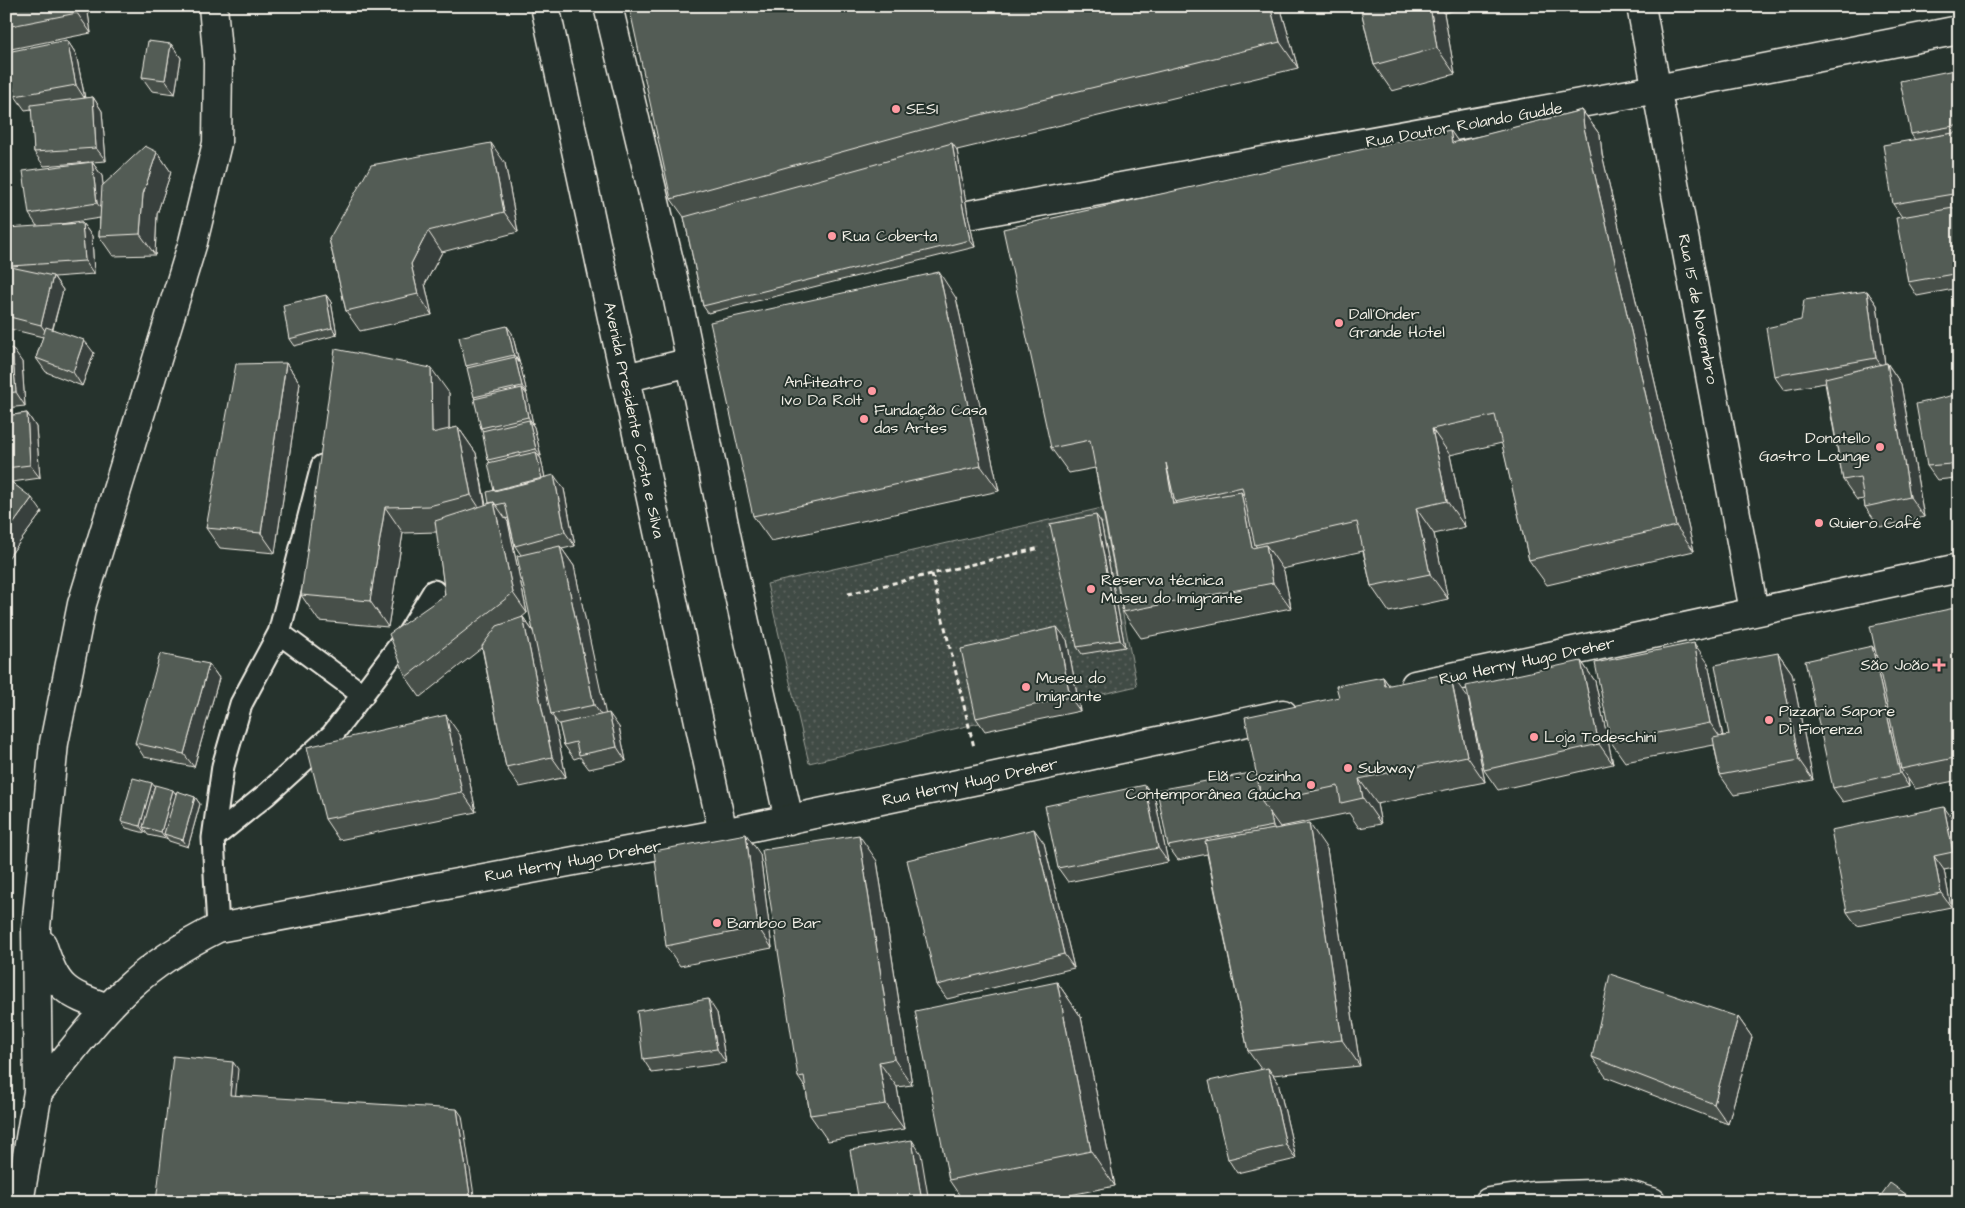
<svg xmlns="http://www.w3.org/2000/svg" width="1965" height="1208" viewBox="0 0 1965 1208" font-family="'Architects Daughter',sans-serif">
	<defs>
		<pattern id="grass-dots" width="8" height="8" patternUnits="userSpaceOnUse" patternTransform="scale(1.25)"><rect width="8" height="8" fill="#414b45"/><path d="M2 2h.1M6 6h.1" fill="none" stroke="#5d6560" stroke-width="1.8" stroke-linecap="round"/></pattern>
	</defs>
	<rect width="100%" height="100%" fill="#26332d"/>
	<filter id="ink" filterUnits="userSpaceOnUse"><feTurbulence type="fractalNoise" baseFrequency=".02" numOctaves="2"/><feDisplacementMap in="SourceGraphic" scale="10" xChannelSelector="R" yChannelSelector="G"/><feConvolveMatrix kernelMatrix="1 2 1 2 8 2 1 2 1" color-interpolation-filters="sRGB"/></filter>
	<g filter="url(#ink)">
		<path fill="url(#grass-dots)" stroke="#9a9e96" d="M1102 508 1137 686 809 763 767 584Z"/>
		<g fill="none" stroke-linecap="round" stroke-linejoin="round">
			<defs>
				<path id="service" d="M279 633 363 695
					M213 838 267 794 332 735 408 634 434 591
					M218 928 213 838 223 766 241 704 279 633 322 466"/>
				<path id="minor" d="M545 6 723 833
					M608 6 676 290 734 573 789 820
					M1641 6 1754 611
					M968 215 1657 89 1959 30
					M625 378 691 362"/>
				<path id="secondary" d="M1415 685 1959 568
					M42 944C57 989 64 993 108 1008
					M38 1092C68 1057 95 1018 129 987 155 963 186 944 218 928L723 833 982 779 1283 714
					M19 1202 38 1092 36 928 54 743 82 604 193 242 217 143 218 63 213 6
					M1489 1202 1533 1196 1622 1193 1652 1202"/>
			</defs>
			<use href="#service" stroke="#f4f1e8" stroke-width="25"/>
			<use href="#minor" stroke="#f4f1e8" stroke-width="31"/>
			<use href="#secondary" stroke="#f4f1e8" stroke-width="31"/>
			<path stroke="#f4f1e8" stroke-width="3" stroke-dasharray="5 4" stroke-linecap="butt" d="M932 574 974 747
				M848 594 1040 548"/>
			<use href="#service" stroke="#26332d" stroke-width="21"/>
			<use href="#minor" stroke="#26332d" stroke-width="28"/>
			<use href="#secondary" stroke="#26332d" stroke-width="28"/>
		</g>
		<path fill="#474f49" stroke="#f4f1e8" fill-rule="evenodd" d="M6 6H87L91 33 6 50Z
			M1280 6 1298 68 957 150 968 215 975 247 708 313 703 306 684 217 671 199Z
			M1360 6H1469L1444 13 1455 74 1392 91 1374 65Z
			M67 40 76 54 85 98 93 97 102 111 106 161 92 162 102 176 103 185 157 152 171 172 157 214 155 255 113 256 99 236 100 218 61 224 82 223 92 236 94 274 54 277 63 290 53 329 94 353 82 386 46 372 36 358 43 337 6 328V266L12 267 11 266 37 226 29 214 89 162 44 166 34 152 32 109 25 110 15 96Z
			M171 44 181 58 175 94 152 91 142 77Z
			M1959 69V288L1917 296 1908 282 1902 217 1893 204 1915 140 1911 134Z
			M1582 110 1600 135 1602 154 1694 551 1547 585 1529 560 1502 443 1450 455 1465 527 1434 534 1448 599 1389 612 1371 586 1363 551 1282 569 1284 571 1291 608 1141 638 1123 612 1095 468 1069 473 1051 448 1450 130 1458 142Z
			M505 163 518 232 442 252 425 284 432 315 360 331 346 311 329 239Z
			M1867 291 1877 305 1885 364 1887 363 1901 384 1924 517 1880 527 1865 507 1864 499 1857 500 1843 480 1825 383 1784 390 1774 376 1801 320Z
			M326 295 331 302 337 335 294 346 289 339Z
			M956 298 999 491 771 541 753 516Z
			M512 333 527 393H526L533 424H532L534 427 541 456H539L541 459 545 478 564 489 575 546 562 549 574 566 605 714 619 727 626 761 589 769 580 757 574 759 564 745 560 726 554 718 566 777 520 787 506 767 482 648 420 697 406 677 445 595 437 532 403 533 388 627 319 621 301 595 449 393V429L458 427 476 453 486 505 489 503 494 491 490 462 488 460 483 431 481 428 468 368 466 366ZM508 518 515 546 521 555 533 631 523 617 521 618 527 613 508 522 505 519Z
			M6 349 22 362 25 406 6 408Z
			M286 363 300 383 275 553 220 548 206 528Z
			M1959 394 1956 478 1937 480 1927 466Z
			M27 413 36 427 40 478 12 482 42 512 8 558 6 556V416Z
			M1101 522 1125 647 1082 654 1077 647Z
			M1959 607V780L1915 789 1908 779 1909 787 1843 802 1833 788 1876 652Z
			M1067 640 1080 711 985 731 976 718Z
			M1778 653 1792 673 1813 780 1734 795 1720 775 1714 745 1625 762 1611 742 1708 663 1723 736 1729 735Z
			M1581 661 1595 681 1613 764 1498 790 1484 770Z
			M209 664 219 678 194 767 144 757 135 743Z
			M1383 677 1389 685 1468 698 1485 782 1377 804 1381 824 1359 828 1349 813 1280 827V828L1327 849 1360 1066 1273 1075 1278 1082 1296 1159 1237 1173 1228 1159 1261 1069 1248 1051 1207 854 1178 860 1168 846 1256 772 1339 697Z
			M460 735 476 812 339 840 325 819Z
			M155 787 176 793 195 797 200 804 188 847 169 841 167 838 166 839 148 835 145 831V833L126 828 121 821Z
			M1155 799 1168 862 1068 882 1058 868Z
			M1954 821 1959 844V867L1944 870 1951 907 1857 926 1847 912Z
			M1044 843 1074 968 947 999 937 985Z
			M760 854 772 948 680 966 666 946Z
			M877 861 912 1085 897 1087 904 1129 828 1141 810 1115 806 1089 798 1077Z
			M1057 982 1081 1017 1115 1186 1035 1202H964L949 1180Z
			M717 1013 726 1063 652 1073 643 1059Z
			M1738 1017 1752 1037 1728 1124 1606 1077 1592 1057Z"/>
		<path fill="#39403c" stroke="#f4f1e8" d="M76 6H87L91 33 77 13Z
			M1270 6H1280L1298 68 1280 42Z
			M1430 6H1440L1444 13 1455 74 1437 48Z
			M67 40 76 54 85 99 76 85Z
			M171 44 181 58 175 94 165 80Z
			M93 97 102 111 106 161 96 148Z
			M1582 110 1600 135 1602 154 1694 551 1676 526 1584 128Z
			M1450 130 1468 156 1452 143Z
			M491 143 505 163 518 232 504 212Z
			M952 143 957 150 968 215 975 247 970 240 963 208Z
			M157 152 171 172 157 214 155 255 140 234 143 194Z
			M92 162 102 176 107 217 97 203Z
			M82 223 92 236 94 274 85 261Z
			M428 231 442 252 425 284 432 315 418 294 411 264Z
			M939 272 956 298 999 491 981 466Z
			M53 276 63 290 50 338 41 325Z
			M1867 291 1877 305 1886 372 1876 358Z
			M326 295 331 302 337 335 332 328Z
			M507 326 512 333 519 362 514 355Z
			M84 340 94 353 82 386 73 372Z
			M12 348 22 362 25 406 16 392Z
			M515 357 520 364 527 393 522 386Z
			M286 363 300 383 275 553 261 533Z
			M1887 363 1901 384 1924 517 1910 497Z
			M431 368 449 393V458L432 433Z
			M522 388 527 395 533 424 528 417Z
			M27 413 36 427 40 478 30 465Z
			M529 420 534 427 541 456 536 449Z
			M458 427 476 453 488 521 471 495Z
			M1432 429 1450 455 1465 527 1447 501Z
			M536 452 541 459 547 488 542 481Z
			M1166 463 1175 502 1190 524 1173 504Z
			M554 475 564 489 575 546 565 532Z
			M1241 492 1259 517 1255 545 1268 563 1252 548Z
			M32 498 42 512 8 558 6 554V534Z
			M494 502 508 522 527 613 513 593Z
			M385 507 403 533 388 627 370 601Z
			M1416 508 1434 534 1448 599 1430 574Z
			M1096 515 1101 522 1125 647 1120 640Z
			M1266 545 1284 571 1291 608 1273 583Z
			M560 546 574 566 608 725 594 705Z
			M523 617 537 637 551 714 554 718 566 777 552 757Z
			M1057 627 1067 640 1080 711 1070 697Z
			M1694 643 1708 663 1724 743 1710 723Z
			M1872 646 1882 660 1901 769 1908 779 1909 787 1900 773Z
			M1778 653 1792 673 1813 780 1799 760Z
			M1581 661 1595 681 1613 764 1599 744Z
			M209 664 219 678 194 767 184 754Z
			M1450 673 1468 698 1485 782 1467 756Z
			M1383 677 1401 702 1385 686Z
			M609 713 619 727 626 761 617 747Z
			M446 715 460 735 476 812 462 792Z
			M1359 779 1377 804 1381 824 1363 798Z
			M152 783 157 790 143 827 145 831V833L140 826Z
			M1145 785 1155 799 1168 862 1158 848Z
			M173 790 178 797 164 834 167 838 166 839 161 832Z
			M195 797 200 804 188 847 183 840Z
			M1944 807 1954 821 1959 844V860L1953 852Z
			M1270 813 1280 827 1282 840 1273 826Z
			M1309 823 1327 849 1360 1066 1342 1040Z
			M1034 829 1044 843 1074 968 1064 954Z
			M746 834 760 854 772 948 758 927Z
			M859 835 877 861 912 1085 894 1059Z
			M1934 856 1944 870 1951 907 1941 893Z
			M1057 982 1081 1017 1115 1186 1091 1151Z
			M708 999 717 1013 726 1063 717 1049Z
			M1738 1017 1752 1037 1728 1124 1714 1104Z
			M233 1062 238 1069 235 1102 230 1095Z
			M879 1062 897 1087 904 1129 886 1104Z
			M1268 1068 1278 1082 1296 1159 1286 1145Z
			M457 1109 462 1116 475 1202H471Z
			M912 1140 921 1154 929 1202H922Z"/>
		<path fill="#525c55" stroke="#f4f1e8" d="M6 6H76L77 13 6 27Z
			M629 6H1270L1280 42 939 125 671 199Z
			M1360 6H1430L1437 48 1374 65Z
			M67 40 76 85 15 96 7 52Z
			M148 41 171 44 165 80 142 77Z
			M1959 69V125L1911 134 1900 81Z
			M93 97 96 148 34 152 31 105Z
			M1582 110 1584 128 1676 526 1529 560 1495 415 1432 429 1447 501 1416 508 1430 574 1371 586 1357 522 1255 545 1242 487 1175 502 1166 463 1173 504 1241 492 1252 548 1266 545 1273 583 1123 612 1090 440 1051 448 1003 229 1450 130 1452 143Z
			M1959 132V193L1893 204 1883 145Z
			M491 143 504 212 428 231 411 264 418 294 346 311 329 239 371 165Z
			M952 143 963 208 970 240 703 306 684 217Z
			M145 146 157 152 143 194 140 234 99 236 102 186Z
			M92 162 97 203 29 214 23 171Z
			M1959 207V273L1908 282 1896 218Z
			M82 223 85 261 11 266 7 228Z
			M6 266 53 276 41 325 6 316Z
			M939 272 981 466 753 516 710 322Z
			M1867 291 1876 358 1774 376 1766 328 1801 320 1804 300Z
			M326 295 332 328 289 339 283 305Z
			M507 326 514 355 466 366 459 337Z
			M46 327 84 340 73 372 36 358Z
			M12 348 16 392 6 393V349Z
			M335 349 431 368 432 433 458 427 471 495 429 506 385 507 370 601 301 595Z
			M515 357 522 386 474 397 467 368Z
			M286 363 261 533 206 528 236 364Z
			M1887 363 1910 497 1865 507 1860 477 1843 480 1825 378Z
			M522 388 528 417 481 428 474 399Z
			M1959 394V486L1951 464 1927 466 1916 404Z
			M27 413 30 465 6 468V416Z
			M529 420 536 449 488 460 482 431Z
			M536 452 542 479 494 491 488 463Z
			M554 475 565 532 515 546 505 503 496 505 494 502 489 503 487 492Z
			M6 478 32 498 6 534Z
			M494 502 513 593 406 677 389 634 445 595 435 521Z
			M1096 515 1120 640 1077 647 1050 524Z
			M560 546 594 705 551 714 517 556Z
			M1959 607V757L1901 769 1870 626Z
			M523 617 552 757 506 767 482 646 497 626Z
			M1057 627 1070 697 976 718 961 649Z
			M1694 643 1710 723 1611 742 1595 663Z
			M1872 646 1900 773 1833 788 1805 661Z
			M1778 653 1799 760 1720 775 1713 738 1729 735 1715 665Z
			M160 654 209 664 184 754 135 743Z
			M1581 661 1599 744 1484 770 1466 686Z
			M1450 673 1467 756 1359 779 1363 798 1341 803 1338 786 1262 802 1245 717 1339 697 1336 686 1383 677 1385 686Z
			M609 713 617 747 579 755 576 742 564 745 559 724Z
			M446 715 462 792 325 819 307 747Z
			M1256 772 1262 802 1270 813 1273 826 1168 846 1157 790Z
			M133 778 152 783 140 826 121 821Z
			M155 785 173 790 161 832 143 827Z
			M1145 785 1158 848 1058 868 1045 806Z
			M177 791 195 797 183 840 164 834Z
			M1944 807 1953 852 1934 856 1941 893 1847 912 1831 830Z
			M1309 823 1342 1040 1248 1051 1205 841Z
			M1034 829 1064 954 937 985 907 860Z
			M746 834 758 927 666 946 654 851Z
			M859 835 894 1059 879 1062 886 1104 810 1115 804 1076 798 1077 762 850Z
			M1610 974 1738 1017 1714 1104 1592 1057Z
			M1057 982 1091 1151 949 1180 915 1011Z
			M708 999 717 1049 643 1059 637 1011Z
			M173 1056 233 1062 230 1095 457 1109 471 1202H156Z
			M1268 1068 1286 1145 1228 1159 1209 1081Z
			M912 1140 922 1202H859L850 1150Z
			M1890 1183 1917 1202H1876Z"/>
	</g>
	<g fill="#ff9aa2" stroke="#26332d" stroke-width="2">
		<circle cx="896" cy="109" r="5"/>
		<circle cx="832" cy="236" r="5"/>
		<circle cx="1339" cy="323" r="5"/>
		<circle cx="872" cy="391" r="5"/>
		<circle cx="864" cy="419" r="5"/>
		<circle cx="1880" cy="447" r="5"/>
		<circle cx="1819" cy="523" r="5"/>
		<circle cx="1091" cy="589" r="5"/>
		<path d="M1936.5 657.5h5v5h5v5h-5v5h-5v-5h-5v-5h5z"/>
		<circle cx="1026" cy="687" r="5"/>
		<circle cx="1769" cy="720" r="5"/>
		<circle cx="1534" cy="737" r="5"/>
		<circle cx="1348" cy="768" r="5"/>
		<circle cx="1311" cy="785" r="5"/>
		<circle cx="717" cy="923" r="5"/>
	</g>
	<g text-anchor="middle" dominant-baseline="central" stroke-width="4" stroke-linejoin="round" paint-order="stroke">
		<g font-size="16" fill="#f4f1e8" stroke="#26332d" text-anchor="start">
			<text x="906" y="109">SESI</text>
			<text x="842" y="236">Rua Coberta</text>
			<text x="1349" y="314">Dall'Onder<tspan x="1349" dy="18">Grande Hotel</tspan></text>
			<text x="862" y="382" text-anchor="end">Anfiteatro<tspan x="862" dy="18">Ivo Da Rolt</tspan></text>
			<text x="874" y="410">Fundação Casa<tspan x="874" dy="18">das Artes</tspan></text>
			<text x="1870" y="438" text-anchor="end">Donatello<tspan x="1870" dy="18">Gastro Lounge</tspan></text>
			<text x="1829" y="523">Quiero Café</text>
			<text x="1101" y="580">Reserva técnica<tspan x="1101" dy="18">Museu do Imigrante</tspan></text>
			<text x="1929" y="665" text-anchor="end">São João</text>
			<text x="1036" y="678">Museu do<tspan x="1036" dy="18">Imigrante</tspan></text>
			<text x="1779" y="711">Pizzaria Sapore<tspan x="1779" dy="18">Di Fiorenza</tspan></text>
			<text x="1544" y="737">Loja Todeschini</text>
			<text x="1358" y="768">Subway</text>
			<text x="1301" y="776" text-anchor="end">Elã - Cozinha<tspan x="1301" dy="18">Contemporânea Gaúcha</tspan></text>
			<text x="727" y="923">Bamboo Bar</text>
		</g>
		<g font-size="16" fill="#f4f1e8" stroke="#26332d">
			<text transform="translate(1464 125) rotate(-10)">Rua Doutor Rolando Gudde</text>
			<text transform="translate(1698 309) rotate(79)">Rua 15 de Novembro</text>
			<text transform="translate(634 420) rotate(78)">Avenida Presidente Costa e Silva</text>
			<text transform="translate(1527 661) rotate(-12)">Rua Herny Hugo Dreher</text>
			<text transform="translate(970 782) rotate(-12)">Rua Herny Hugo Dreher</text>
			<text transform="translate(573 861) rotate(-10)">Rua Herny Hugo Dreher</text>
		</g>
	</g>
	<rect width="1965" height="1208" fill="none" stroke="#26332d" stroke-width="25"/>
	<rect x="12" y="12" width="1940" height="1183" fill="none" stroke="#f4f1e8" stroke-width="2" filter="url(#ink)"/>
</svg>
